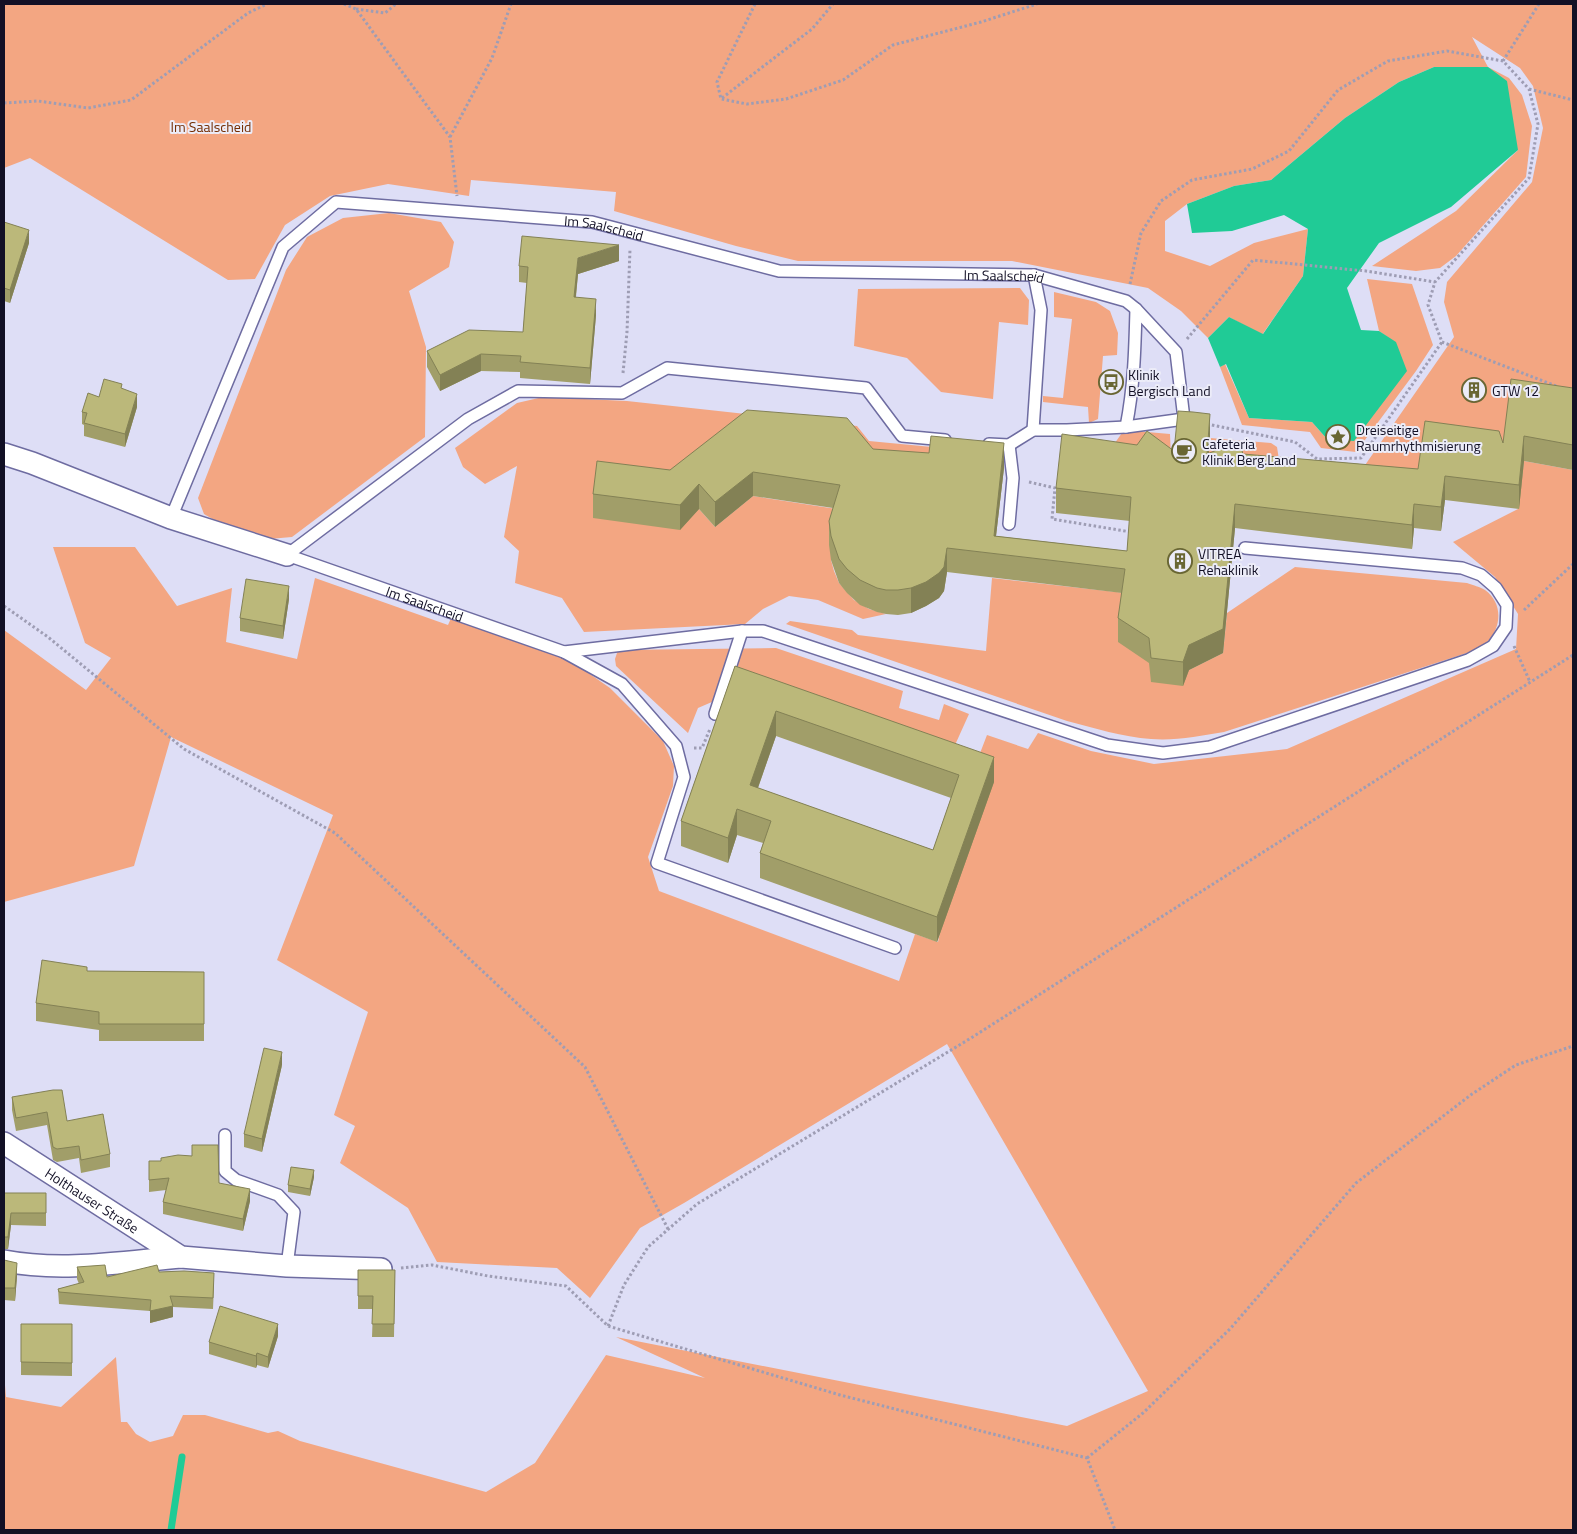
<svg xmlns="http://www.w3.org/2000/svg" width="1577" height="1534" viewBox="0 0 1577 1534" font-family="'Titillium Web',sans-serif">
	<rect width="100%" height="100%" fill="#dedef6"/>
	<path fill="#f3a682" d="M4 4H1573V412L1505 456 1418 494 1208 464 1210 438 1271 443 1277 447 1279 460 1363 468 1454 337 1444 302 1447 282 1532 182 1543 128 1533 86 1520 68 1472 37 1488 67 1509 78 1522 95 1532 126 1526 177 1456 256 1440 268 1416 271 1372 266 1456 211 1518 150 1434 67 1399 82 1345 118 1271 180 1234 186 1187 204 1165 221V251L1210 266 1254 243 1308 229 1303 276 1262 335 1229 317 1208 338 1181 311 1148 288 1012 261H798L736 246 614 211 616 192 471 180 469 196 388 184 330 196 285 225 255 279 228 280 30 158 4 168Z
		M389 213 441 222 454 242 449 267 409 291 426 347 425 437 292 537 269 539 221 524 204 514 198 498 286 270 307 237 343 218Z
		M1367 279 1412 284 1433 345 1416 371 1356 452 1321 448 1310 432 1242 425 1220 367 1225 364 1249 418 1312 422 1327 439 1396 343 1379 331Z
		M1020 288 1029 300 1028 325 999 322 993 399 941 392 907 358 854 346 858 289Z
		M1054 292 1096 302 1110 311 1118 333 1117 355 1103 356 1098 419 1089 423 1088 407 1043 402V396L1063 398 1072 319 1054 317Z
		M543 397 627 401 857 426 869 441 932 447 929 477 847 443 699 509 715 527 753 496 843 510 831 560 834 571 839 583 854 600 869 609 886 614 863 619 818 600 789 596 763 609 745 624 584 632 562 598 515 583 519 551 504 537 517 466 485 484 463 467 455 448 517 403Z
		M1124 430 1170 434 1171 457 1110 450Z
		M1524 461 1573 470V1530H4V1373L6 1397 61 1407 116 1357 121 1422H127L136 1434 150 1442 173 1436 183 1415H205L268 1433 278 1431 300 1441 486 1492 535 1463 606 1355 705 1378 616 1337 1067 1426 1148 1391 947 1044 684 1203 640 1228 590 1298 557 1268 437 1262 408 1208 340 1163 355 1126 334 1115 368 1012 277 960 333 815 171 737 134 866 4 902V630L86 690 111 658 85 643 53 547H135L177 606 232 588 226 642 297 659 315 578 448 625 452 616 561 654 610 688 663 741 674 766 673 786 648 857 659 891 899 981 915 934 938 942 972 774 987 735 1028 749 1038 733 1091 751 1154 764 1287 749 1516 649 1518 614 1495 577 1453 542 1518 509Z
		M1295 567 1467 583C1472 585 1481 587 1485 590 1503 603 1502 627 1487 642 1482 646 1475 649 1470 652L1224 732C1200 736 1175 741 1151 739 1122 737 1095 728 1067 721L786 624 790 621 852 630 858 635 986 651 992 578 1125 593 1189 670 1223 653 1227 613Z
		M776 648 903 691 899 708 939 720 944 704 969 714 946 765 735 692 698 708 688 733 616 666 615 659 618 650Z"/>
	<path fill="#20cb96" d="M1434 67H1488L1507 81 1518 150 1451 207 1379 243 1347 288 1361 330 1379 331 1396 342 1407 371 1354 441 1327 439 1312 422 1249 418 1226 364 1220 367 1208 338 1229 317 1263 334 1303 276 1308 229 1284 215 1232 231 1192 233 1187 204 1234 186 1271 180 1345 118 1399 82Z"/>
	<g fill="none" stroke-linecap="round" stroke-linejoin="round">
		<path stroke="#20cb96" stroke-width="7" d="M171 1530 182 1457"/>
		<defs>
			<g id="service">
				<path d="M1126 427C1134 387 1135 349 1136 309"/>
				<path d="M1033 430 1041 310 1034 275"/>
				<path d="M1009 445 1013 478 1009 524"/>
				<path id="s1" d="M171 518 283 247 336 202 592 222 779 271 1034 275 1126 301 1136 309 1176 352 1184 419 1126 427 1067 430H1033L1009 445 989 444"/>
				<path d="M287 555 468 419 518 391 622 393 667 368 866 388 902 436 945 440"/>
				<path id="s2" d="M287 555 564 652 622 684 676 746 684 777 657 863 895 948"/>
				<path d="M564 652 742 631H763L1107 745 1163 753 1210 747 1468 660 1493 646 1506 627 1507 605 1496 588 1481 575 1462 568 1245 548"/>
				<path d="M715 714 742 631"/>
				<path d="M225 1135V1171L236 1180 278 1195 294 1212 287 1266"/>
			</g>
			<g id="minor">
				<path d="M4 454 32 463 171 518 287 555"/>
				<path id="s3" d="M4 1143 181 1257 287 1266 381 1269"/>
				<path d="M4 1261C62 1272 122 1262 181 1257"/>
			</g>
		</defs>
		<use href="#service" stroke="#6e6ca1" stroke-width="14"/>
		<use href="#minor" stroke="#6e6ca1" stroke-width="24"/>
		<path stroke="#9e9db4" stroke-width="3" stroke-dasharray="2.5 2.5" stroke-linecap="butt" d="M344 4 356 9 450 137 457 196
			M755 4 717 82 721 99 747 104 786 99 843 80 893 45 981 22 1037 4
			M356 9 385 13 396 4
			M1503 61 1539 4
			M1529 89 1573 100
			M722 98 812 29 833 4
			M4 103 38 101 88 108 131 100 248 13 267 4
			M450 137 492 58 511 4
			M1130 284 1141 233 1161 201 1192 180 1252 169 1289 151 1338 90 1388 61 1447 51 1503 61 1529 89 1538 124 1529 178 1435 282 1428 305 1442 342 1556 386
			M1187 339 1253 260 1366 271 1435 282
			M623 373 627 332 630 249
			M1207 424 1295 442 1317 459 1361 458 1442 342
			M1029 482 1055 488 1052 519 1131 532
			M4 606 48 637 184 749 335 833 585 1067 668 1229
			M1524 610 1573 564
			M1514 646 1530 682
			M694 748H702L710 729
			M401 1268 432 1265 488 1276 566 1286 608 1326 840 1395 1087 1458 1115 1530
			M608 1326 624 1285 648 1247 697 1204 971 1038 1573 655
			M1087 1458 1143 1413 1230 1329 1356 1183 1472 1094 1516 1065 1573 1046"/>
		<use href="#service" stroke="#fff" stroke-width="11"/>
		<use href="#minor" stroke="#fff" stroke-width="21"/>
	</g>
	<path fill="#a19e69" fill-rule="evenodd" d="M4 222 29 243 10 303 4 301Z
		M619 261 578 274 576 297 596 315 590 384 520 378V372L481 371 440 391 427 367V351L523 332 527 283 519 282V266Z
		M1573 388V470L1524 461 1519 509 1445 500 1441 531 1414 528 1412 549 1235 528 1223 653 1189 670 1183 686 1151 682 1149 663 1118 642V618L1122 593 947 572 944 591 939 598 926 606 911 613 898 615 886 614 877 612 860 605 847 593 839 583 831 560 829 545V521L833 508 753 496 715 527 699 509 680 530 593 518V494L670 470 873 449 1004 468 996 536 1127 551 1130 521 1056 513V488L1174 451 1210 438 1209 453 1243 454 1418 469 1503 443Z
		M122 389 137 407 125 447 84 436V425L82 424V412L99 397Z
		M289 599 283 639 240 631V618Z
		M735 666 994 782 937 942 760 878V853L763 843 737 835 728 863 681 846V821ZM776 736 951 798 933 850 758 788Z
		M87 971 204 972V1041H99V1030L36 1021V1003Z
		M282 1065 262 1152 244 1147V1134Z
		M12 1097 67 1121 110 1154V1167L81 1173 79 1158 57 1162 53 1160 47 1125 16 1131 12 1110Z
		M149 1161H161L219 1183 250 1201 243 1231 163 1214V1202L166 1190 149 1192Z
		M314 1177 310 1196 288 1192V1185Z
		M4 1193H46V1226L11 1225 8 1249H4Z
		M4 1260 17 1276 15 1301 4 1300Z
		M77 1267 107 1277 159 1272 214 1285 213 1309 173 1307V1317L150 1323V1311L59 1304 58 1289 79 1284 77 1279Z
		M358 1270H395L394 1337H372L373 1309H358Z
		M21 1324H72V1376L21 1375Z
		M278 1336 268 1368 257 1365 256 1368 209 1354V1342Z"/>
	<path fill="#838155" d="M29 230V243L10 303V290Z
		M619 245V261L578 274 574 313V297L578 258Z
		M596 299V315L590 384V368Z
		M481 354V371L440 391V375Z
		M137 394V407L125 447V434Z
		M1210 414V438L1207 478V454Z
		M1524 436V461L1519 509V485Z
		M1004 443V468L994 553V536Z
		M753 472V496L715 527V502Z
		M1445 476V500L1441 531V507Z
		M699 484V509L680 530V505Z
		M1235 504V528L1223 653 1189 670 1183 686V662Z
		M1414 504V528L1412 549V525Z
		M947 548V572L944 591 939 598 926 606 911 613V588Z
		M289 586V599L283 639V626Z
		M776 711V736L750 810V785Z
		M994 757V782L937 942V917Z
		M737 809V835L728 863V838Z
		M282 1052V1065L262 1152V1139Z
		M314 1170V1177L310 1196V1189Z
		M250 1189V1201L243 1231V1219Z
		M11 1213V1225L8 1249V1237Z
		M17 1263V1276L15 1301V1288Z
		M173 1306V1317L150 1323V1311Z
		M278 1324V1336L268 1368V1357Z
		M257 1353V1365L256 1368V1356Z"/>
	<path fill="#bbb87a" stroke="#838155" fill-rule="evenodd" d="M4 222 29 230 10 290 4 288Z
		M522 236 619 245 578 258 574 297 596 299 590 368 520 362 521 356 481 354 440 375 427 351 469 330 523 332 528 267 519 266Z
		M104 379 122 384 121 388 137 394 125 434 84 423 87 413 82 412 88 393 99 397Z
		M1511 379 1573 388V445L1524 436 1519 485 1445 476 1441 507 1414 504 1412 525 1235 504 1223 629 1189 645 1183 662 1151 658 1149 638 1118 618 1125 569 947 548 944 567 939 573 926 582 911 588 898 590H886L877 588 860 580 847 569 839 559 831 536 829 521 840 485 753 472 715 502 699 484 680 505 593 494 597 461 670 470 747 410 847 418 873 449 929 453 931 436 1004 443 994 536 1127 551 1131 497 1056 488 1062 434 1137 445 1147 431 1174 451 1178 411 1193 412 1210 414 1207 454 1239 441 1243 454 1418 469 1425 421 1499 431 1503 443Z
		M246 579 289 586 283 626 240 618Z
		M735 666 994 757 937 917 760 853 771 821 737 809 728 838 681 821ZM776 711 959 775 933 850 750 785Z
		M42 960 87 967V971L204 972V1024H99V1012L36 1003Z
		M264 1048 282 1052 262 1139 244 1134Z
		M53 1090H62L67 1121 103 1114 110 1154 81 1160 79 1146 57 1149 53 1147 47 1112 16 1118 12 1097Z
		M192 1145H218L219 1183 250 1189 243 1219 163 1202 169 1178 149 1180V1161H161V1158L178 1155 192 1156Z
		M291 1167 314 1170 310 1189 288 1185Z
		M4 1193H46V1213H11L8 1237H4Z
		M4 1260 17 1263 15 1288H4Z
		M105 1265 107 1277 157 1265 159 1272 184 1271 214 1273 213 1298 170 1296 173 1306 150 1311 151 1300 59 1292 58 1289 84 1282 77 1267Z
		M358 1270H395L394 1324H372L373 1296H358Z
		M220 1306 278 1324 268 1357 257 1353 256 1356 209 1342Z
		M21 1324H72V1363L21 1362Z"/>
	<defs>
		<symbol id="bus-ring" viewBox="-11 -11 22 22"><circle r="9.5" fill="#ececf8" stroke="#696633" stroke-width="1.5"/><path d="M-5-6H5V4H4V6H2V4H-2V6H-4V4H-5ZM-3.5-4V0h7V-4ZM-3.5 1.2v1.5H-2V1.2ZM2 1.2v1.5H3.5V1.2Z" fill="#696633"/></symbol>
		<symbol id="building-ring" viewBox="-11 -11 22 22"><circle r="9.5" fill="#ececf8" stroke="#696633" stroke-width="1.5"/><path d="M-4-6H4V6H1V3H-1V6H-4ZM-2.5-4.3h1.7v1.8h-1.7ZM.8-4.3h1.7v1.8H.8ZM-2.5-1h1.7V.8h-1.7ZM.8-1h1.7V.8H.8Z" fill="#696633"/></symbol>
		<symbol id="sight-ring" viewBox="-11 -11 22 22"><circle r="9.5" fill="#ececf8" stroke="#696633" stroke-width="1.5"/><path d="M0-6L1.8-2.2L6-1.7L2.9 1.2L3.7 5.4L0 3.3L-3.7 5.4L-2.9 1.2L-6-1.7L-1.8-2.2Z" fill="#696633"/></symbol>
		<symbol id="cafe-ring" viewBox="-11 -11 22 22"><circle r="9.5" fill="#ececf8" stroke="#696633" stroke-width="1.5"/><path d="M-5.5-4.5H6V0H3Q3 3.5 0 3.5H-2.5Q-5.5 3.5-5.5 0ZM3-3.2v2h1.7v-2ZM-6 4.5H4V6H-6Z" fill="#696633"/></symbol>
	</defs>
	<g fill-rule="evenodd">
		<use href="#bus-ring" x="1097" y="368" width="28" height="28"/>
		<use href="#building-ring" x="1460" y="376" width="28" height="28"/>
		<use href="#sight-ring" x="1324" y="423" width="28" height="28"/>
		<use href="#cafe-ring" x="1170" y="437" width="28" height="28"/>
		<use href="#building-ring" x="1166" y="547" width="28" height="28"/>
	</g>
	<g text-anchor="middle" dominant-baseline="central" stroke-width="4" stroke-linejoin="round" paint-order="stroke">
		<g font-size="14" fill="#732d03" stroke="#ececf8">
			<text x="211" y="126">Im Saalscheid</text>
		</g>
		<g font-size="14" fill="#121025" stroke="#ececf8">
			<text stroke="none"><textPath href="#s1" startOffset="632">Im Saalscheid</textPath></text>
			<text stroke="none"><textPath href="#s1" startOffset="1038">Im Saalscheid</textPath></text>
			<text stroke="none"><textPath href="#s2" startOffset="146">Im Saalscheid</textPath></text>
			<text stroke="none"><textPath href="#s3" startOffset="105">Holthauser Straße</textPath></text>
		</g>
		<g font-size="14" fill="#121025" stroke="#ececf8" text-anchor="start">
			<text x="1128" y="374">Klinik<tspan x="1128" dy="16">Bergisch Land</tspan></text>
			<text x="1492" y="390">GTW 12</text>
			<text x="1356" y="429">Dreiseitige<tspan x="1356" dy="16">Raumrhythmisierung</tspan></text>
			<text x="1202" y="443">Cafeteria<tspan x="1202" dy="16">Klinik Berg.Land</tspan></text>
			<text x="1198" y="553">VITREA<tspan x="1198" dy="16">Rehaklinik</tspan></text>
		</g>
	</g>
	<rect width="1577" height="1534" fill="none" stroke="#121025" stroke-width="10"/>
</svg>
